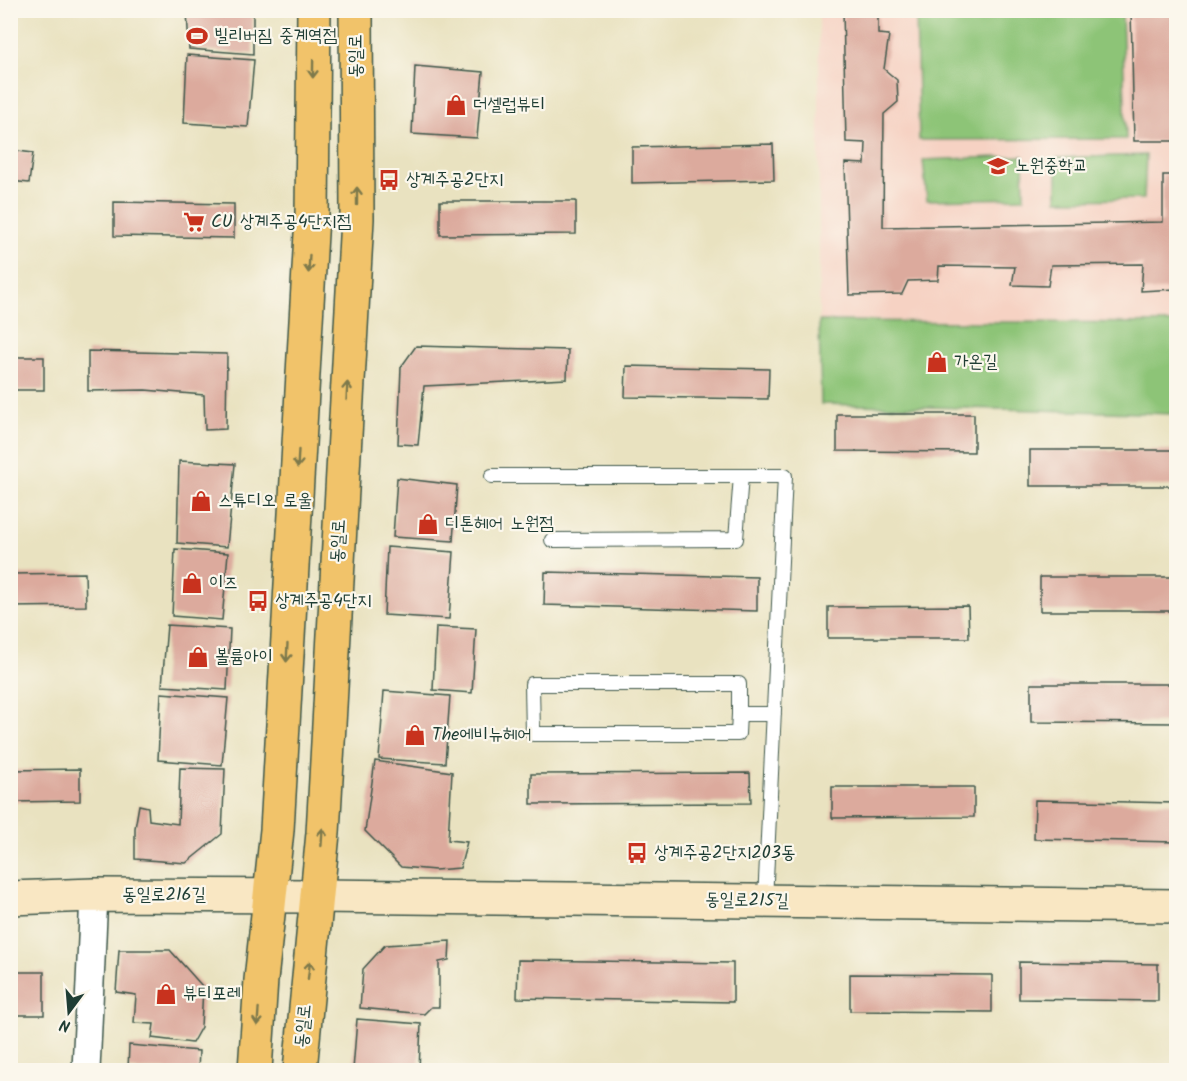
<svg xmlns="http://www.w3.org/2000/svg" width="1187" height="1081" viewBox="0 0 1187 1081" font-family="Kalam,'Poor Story',sans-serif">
	<rect width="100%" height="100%" fill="#fbf7ec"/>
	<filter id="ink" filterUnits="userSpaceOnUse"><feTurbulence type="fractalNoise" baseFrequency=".0167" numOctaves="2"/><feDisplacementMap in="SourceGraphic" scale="12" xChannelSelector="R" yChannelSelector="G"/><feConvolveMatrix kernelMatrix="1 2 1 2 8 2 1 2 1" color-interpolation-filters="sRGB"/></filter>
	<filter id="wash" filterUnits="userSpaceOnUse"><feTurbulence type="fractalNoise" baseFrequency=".008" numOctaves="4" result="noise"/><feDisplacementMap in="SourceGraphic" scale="24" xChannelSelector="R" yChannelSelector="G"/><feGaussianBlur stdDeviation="1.35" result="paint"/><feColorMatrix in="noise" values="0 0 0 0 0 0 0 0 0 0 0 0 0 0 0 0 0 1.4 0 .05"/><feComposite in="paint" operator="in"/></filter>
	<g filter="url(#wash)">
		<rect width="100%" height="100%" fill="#e9e2c0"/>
		<path fill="#f6d2c3" d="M819 11H1176V323L819 321Z"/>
		<path fill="#8dc477" stroke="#568056" stroke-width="1.5" d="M916 11H1122L1126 139 919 140Z
			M1146 155 1144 199 1057 200V158Z
			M1023 156 1024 198 927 200 923 160Z
			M819 321 1176 323V414L821 404Z"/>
		<g id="blocks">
			<path fill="#dcaa9d" d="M187 10H253V54L189 49Z
				M421 10H451L452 16 430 17Z
				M843 10H878V34L889 35 884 69 897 80 898 102 884 114 883 227 1163 222V175H1176V289L1141 291 1143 264 1051 265 1048 286 1012 285 1015 267 939 266 938 280 908 281 902 294 849 295 845 163 865 164 866 143 846 142Z
				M1131 10H1176V141H1134Z
				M187 55 254 60 248 127 184 123Z
				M415 66 483 72 477 138 412 134Z
				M773 144 774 180 632 183V147Z
				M10 150 33 153 29 183 10 181Z
				M440 201H576V234L440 235Z
				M114 202 234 204V238L114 236Z
				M416 346 568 350 567 379 424 386 418 445 398 444 401 367Z
				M88 351 227 354 226 429 205 430 204 395 145 390 88 391Z
				M10 357H44V390H10Z
				M626 366 769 369 768 399 625 397Z
				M837 414H974V452L837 451Z
				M1030 450H1176V486H1030Z
				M179 461 235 464 227 547 177 543Z
				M397 478 457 485 453 541 393 537Z
				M387 547 454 552 449 619 384 615Z
				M175 549 228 553 222 620 172 616Z
				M545 572 757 577V611L544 605Z
				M85 573 86 606 10 607V574Z
				M1040 577H1176V611H1040Z
				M968 606 969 638H828V607Z
				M167 625 230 629 227 690 162 686Z
				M436 627 476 629 472 693 433 690Z
				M1031 684H1176V723L1031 722Z
				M384 691 450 696 445 763 379 759Z
				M161 693 228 698 222 765 158 760Z
				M375 761 452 772 448 840 467 842 460 868 435 870 401 867 365 831Z
				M180 768 225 769 222 834 186 863 135 859V828L139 805 148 807 149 820 178 824Z
				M80 769V801L10 802V770Z
				M750 773 751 803 531 804V774Z
				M832 787H974V817L832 818Z
				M1035 800 1176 803V842L1034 839Z
				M450 941 449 960 439 962V1007H431L424 1014 360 1008 363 969 385 945Z
				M119 950H170L203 987 201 1027 192 1043 152 1038 154 1024 134 1023 136 995 116 992Z
				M518 960 733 963V1002L517 998Z
				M1019 962 1158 964V1001L1019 999Z
				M10 972H44V1015H10Z
				M850 974 992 975V1012L850 1011Z
				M357 1019 421 1024 419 1070H353Z
				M129 1045 199 1051 198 1070H128Z"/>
		</g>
	</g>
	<g filter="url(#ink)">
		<use href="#blocks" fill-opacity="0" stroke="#3d5649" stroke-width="1.5"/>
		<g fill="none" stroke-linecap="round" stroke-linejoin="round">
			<defs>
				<path id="lane" d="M492 476H785L765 901
					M552 540 736 539 741 476
					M739 714V684H532L533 734H738L739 714H774"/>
				<path id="street" d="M86 1070 94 895"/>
				<path id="secondary" d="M10 898 94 895 318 896 1176 906"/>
				<path id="primary" d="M255 1070 261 980 277 830 312 216 314 10
					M300 1070 323 833 357 219 356 10"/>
			</defs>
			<use href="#lane" stroke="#3d5649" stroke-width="16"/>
			<use href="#street" stroke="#3d5649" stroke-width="30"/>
			<use href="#secondary" stroke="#3d5649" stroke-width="36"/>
			<use href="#primary" stroke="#3d5649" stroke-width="36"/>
			<use href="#lane" stroke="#fff" stroke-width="14"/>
			<use href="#street" stroke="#fff" stroke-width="27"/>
			<use href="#secondary" stroke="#f9e7c3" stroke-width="33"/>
			<use href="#primary" stroke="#f1c36a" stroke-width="33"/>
		</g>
		<defs><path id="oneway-shaft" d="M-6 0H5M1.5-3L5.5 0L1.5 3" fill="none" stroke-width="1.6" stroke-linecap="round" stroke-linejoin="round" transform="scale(1.5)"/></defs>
		<g stroke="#7d794c">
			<use href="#oneway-shaft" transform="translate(313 69) rotate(91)"/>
			<use href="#oneway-shaft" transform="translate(357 196) rotate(-90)"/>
			<use href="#oneway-shaft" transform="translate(309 264) rotate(93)"/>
			<use href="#oneway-shaft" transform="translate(347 391) rotate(-87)"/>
			<use href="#oneway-shaft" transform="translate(298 459) rotate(93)"/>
			<use href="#oneway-shaft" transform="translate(287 653) rotate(93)"/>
			<use href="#oneway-shaft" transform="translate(322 837) rotate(-86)"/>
			<use href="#oneway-shaft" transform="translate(309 970) rotate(-83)"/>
			<use href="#oneway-shaft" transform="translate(258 1017) rotate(94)"/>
		</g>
	</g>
	<defs>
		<symbol id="stadium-bare" viewBox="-9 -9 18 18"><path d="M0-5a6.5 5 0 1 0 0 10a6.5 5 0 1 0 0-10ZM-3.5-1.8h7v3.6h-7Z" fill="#c8321e" stroke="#fbf7ec" stroke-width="2.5" paint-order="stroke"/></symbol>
		<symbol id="shop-bare" viewBox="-9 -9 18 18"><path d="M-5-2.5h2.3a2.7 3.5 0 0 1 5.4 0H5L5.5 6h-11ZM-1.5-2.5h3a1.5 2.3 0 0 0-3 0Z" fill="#c8321e" stroke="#fbf7ec" stroke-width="2.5" paint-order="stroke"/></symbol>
		<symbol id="school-bare" viewBox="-9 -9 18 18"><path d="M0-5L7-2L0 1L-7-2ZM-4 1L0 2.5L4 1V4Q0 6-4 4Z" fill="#c8321e" stroke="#fbf7ec" stroke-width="2.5" paint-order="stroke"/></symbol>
		<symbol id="bus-bare" viewBox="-9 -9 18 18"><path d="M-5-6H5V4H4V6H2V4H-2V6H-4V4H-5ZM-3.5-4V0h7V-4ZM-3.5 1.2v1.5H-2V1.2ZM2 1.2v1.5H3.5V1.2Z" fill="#c8321e" stroke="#fbf7ec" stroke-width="2.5" paint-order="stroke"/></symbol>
		<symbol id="supermarket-bare" viewBox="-9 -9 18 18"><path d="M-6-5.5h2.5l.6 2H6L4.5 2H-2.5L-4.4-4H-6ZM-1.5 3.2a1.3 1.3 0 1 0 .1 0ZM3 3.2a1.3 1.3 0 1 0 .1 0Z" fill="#c8321e" stroke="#fbf7ec" stroke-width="2.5" paint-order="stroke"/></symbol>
	</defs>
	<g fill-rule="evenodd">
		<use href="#stadium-bare" x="182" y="21" width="30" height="30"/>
		<use href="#shop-bare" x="441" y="90" width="30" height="30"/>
		<use href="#school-bare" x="983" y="151" width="30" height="30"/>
		<use href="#bus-bare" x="374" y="165" width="30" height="30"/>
		<use href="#supermarket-bare" x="179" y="207" width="30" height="30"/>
		<use href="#shop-bare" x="922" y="347" width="30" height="30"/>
		<use href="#shop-bare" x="186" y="486" width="30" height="30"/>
		<use href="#shop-bare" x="413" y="509" width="30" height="30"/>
		<use href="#shop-bare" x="177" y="568" width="30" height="30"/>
		<use href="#bus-bare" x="243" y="586" width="30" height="30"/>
		<use href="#shop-bare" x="183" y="642" width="30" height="30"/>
		<use href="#shop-bare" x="400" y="720" width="30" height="30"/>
		<use href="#bus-bare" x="622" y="838" width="30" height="30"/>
		<use href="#shop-bare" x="151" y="979" width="30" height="30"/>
	</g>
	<g text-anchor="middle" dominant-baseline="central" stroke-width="4.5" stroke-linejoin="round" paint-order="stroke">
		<g font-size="18" fill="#1f3d34" stroke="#fbf7ec" text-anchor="start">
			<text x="214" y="36">빌리버짐 중계역점</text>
			<text x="473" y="105">더셀럽뷰티</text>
			<text x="1015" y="166">노원중학교</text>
			<text x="406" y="180">상계주공2단지</text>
			<text x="211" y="222">CU 상계주공4단지점</text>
			<text x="954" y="362">가온길</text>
			<text x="218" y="501">스튜디오 로울</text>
			<text x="445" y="524">디톤헤어 노원점</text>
			<text x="209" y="583">이즈</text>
			<text x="275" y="601">상계주공4단지</text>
			<text x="215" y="657">볼륨아이</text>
			<text x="432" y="735">The에비뉴헤어</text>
			<text x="654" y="853">상계주공2단지203동</text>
			<text x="183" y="994">뷰티포레</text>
		</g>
		<g font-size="18" fill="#1f3d34" stroke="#fbf7ec">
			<text transform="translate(356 56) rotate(-90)">동일로</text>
			<text transform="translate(339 541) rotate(-87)">동일로</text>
			<text x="164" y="895">동일로216길</text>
			<text transform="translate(747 901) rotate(1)">동일로215길</text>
			<text transform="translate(304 1026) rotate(-85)">동일로</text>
		</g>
	</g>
	<rect width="1187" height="1081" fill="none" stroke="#fbf7ec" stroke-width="36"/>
	<g transform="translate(69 1012) rotate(196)" stroke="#fbf7ec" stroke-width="4.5" paint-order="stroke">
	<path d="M0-4.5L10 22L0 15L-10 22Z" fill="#1f3d34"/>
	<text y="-9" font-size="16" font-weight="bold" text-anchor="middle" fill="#1f3d34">N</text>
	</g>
</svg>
